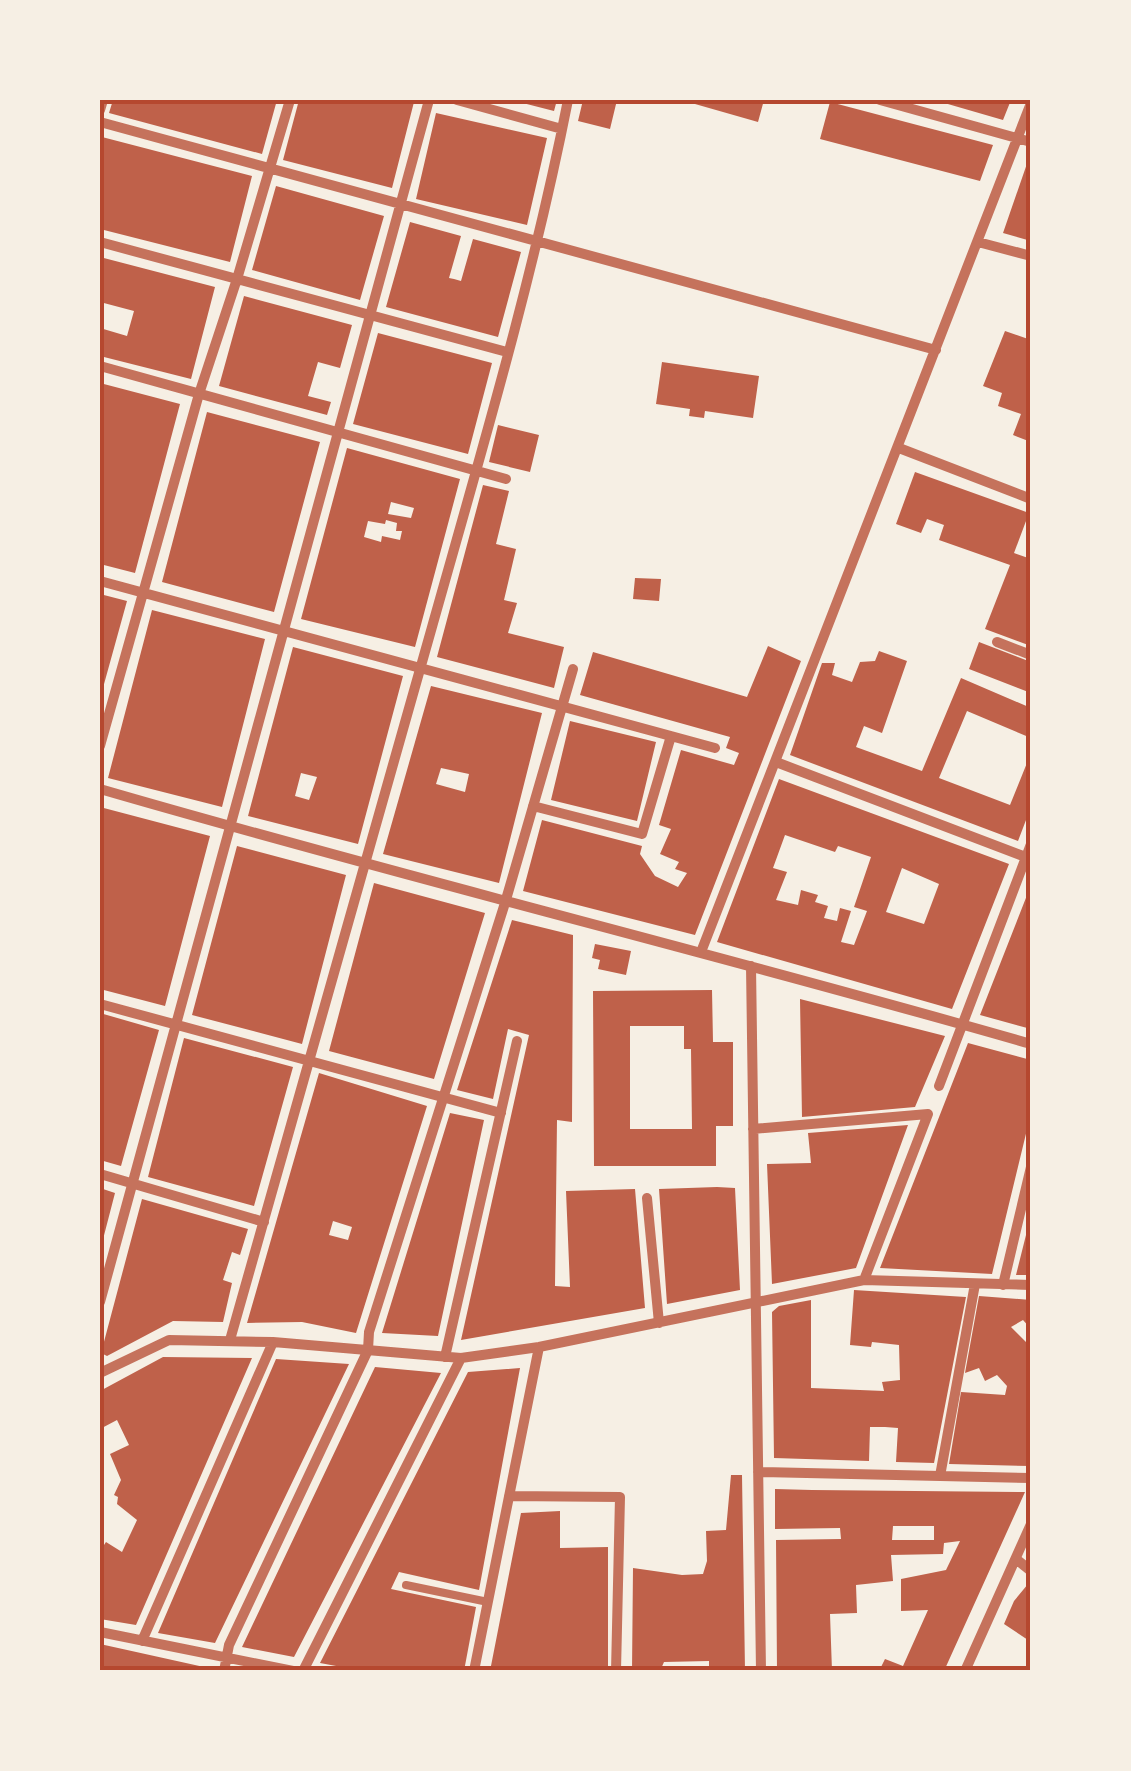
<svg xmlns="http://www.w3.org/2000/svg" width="1131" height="1771" viewBox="0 0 1131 1771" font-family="Manrope,sans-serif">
	<rect width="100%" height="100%" fill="#f6efe4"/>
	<path fill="#bf614a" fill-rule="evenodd" d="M113 100H277L262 154 109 113Z
		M299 100 414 102 392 188 283 160Z
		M511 100H557L554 111Z
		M583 100H617L610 129 578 121Z
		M681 100H764L758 122Z
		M934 100H1011L1003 120Z
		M830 102 993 145 980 181 820 139Z
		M436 113 547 138 527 225 416 199Z
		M102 137 252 176 230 262 100 229Z
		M1031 152V241L1003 233Z
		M276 186 384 216 360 300 252 270Z
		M410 222 461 236 449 278 454 279 461 281 473 239 521 252 498 337 386 307Z
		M100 257 215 287 191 379 100 356V328L127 336 134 311 100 302Z
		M244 296 352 325 340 368 318 362 308 396 331 402 327 415 219 386Z
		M1005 331 1031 340V442L1013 435 1021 414 998 406 1002 393 983 386Z
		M378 333 492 363 468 454 353 424Z
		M662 362 759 376 753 418 705 411 704 418 689 416 690 409 656 404Z
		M100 383 180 404 135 573 100 564Z
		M207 412 320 442 274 612 162 582Z
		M498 425 539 435 530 472 489 462Z
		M347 448 460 479 415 647 301 619ZM391 502 414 508 411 518 388 514ZM386 520 397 523 396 531H402L400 540 382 536 381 542 364 537 368 521 385 524Z
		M915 472 1029 513 1014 553 1031 559V646L985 629 1010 565 939 540 944 525 927 519 921 533 896 524Z
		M483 485 509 491 496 544 516 549 504 600 517 603 508 633 564 647 554 688 437 657Z
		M635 578 661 579 659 601 633 599Z
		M100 594 127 601 101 695H100Z
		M152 610 265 639 222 807 108 778Z
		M979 642 1031 662V693L969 669Z
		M768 646 801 661 695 935 523 891 542 820 642 846 640 854 655 876 678 887 687 873 675 869 679 862 660 854 671 829 659 825 681 750 734 765 739 753 726 748 730 737 580 695 593 652 747 697Z
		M293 647 403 676 358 844 248 816ZM301 773 317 777 309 800 295 796Z
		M879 651 907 661 882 733 864 726 856 747 922 771 961 678 1031 708V738L967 711 939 778 1010 805 1031 753V807L1018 841 790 755 822 663H835L832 675 852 682 860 662 875 661Z
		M431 686 542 713 499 883 383 854ZM441 768 469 774 465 792 436 784Z
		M570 721 656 742 637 821 551 800Z
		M779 779 1009 864 952 1009 717 942ZM785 835 835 852 838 846 871 857 854 907 867 911 854 945 841 942 851 911 840 908 837 921 824 918 828 906 815 902 818 895 801 890 798 905 776 900 787 872 773 868ZM902 868 939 884 924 924 886 912Z
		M100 807 210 836 165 1006 100 989Z
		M237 846 346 875 302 1044 192 1015Z
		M374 883 485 913 434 1079 329 1051Z
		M1031 885V1029L980 1015Z
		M512 920 573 935 572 1122 557 1120 555 1286 570 1287 566 1191 635 1189 645 1308 461 1340 529 1035 508 1029 493 1099 457 1090Z
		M595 944 631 951 626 975 598 969 600 960 592 958Z
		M712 990 713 1042H733V1126H716V1166H594L593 991ZM630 1026H684V1049H691L692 1129H630Z
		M800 999 945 1036 915 1107 802 1117Z
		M100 1013 159 1030 121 1166 100 1160Z
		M184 1038 293 1067 254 1206 148 1177Z
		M968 1043 1031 1060V1113L992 1274 880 1268Z
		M319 1073 427 1106 356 1333 302 1322 247 1323ZM333 1221 352 1227 348 1240 329 1235Z
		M450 1113 484 1120 438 1336 382 1333Z
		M908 1125 856 1268 772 1284 767 1164 811 1163 808 1133Z
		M717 1187 735 1188 740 1290 667 1304 659 1189Z
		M100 1188 115 1193 101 1247H100Z
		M142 1199 248 1229 240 1255 232 1252 223 1280 232 1283 223 1322 173 1321 107 1356 101 1353Z
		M1030 1219 1031 1275H1016Z
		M854 1290 966 1297 934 1463 896 1462 898 1428 885 1427H870L869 1461 774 1458 772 1312 779 1306 811 1300V1388L884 1391 882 1382 900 1380 899 1345 872 1342 871 1347 850 1345Z
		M979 1296 1031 1300V1329L1023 1320 1011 1327 1031 1347V1466L949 1464 961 1392 1005 1395 1007 1386 997 1375 985 1381 979 1368 965 1373Z
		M163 1357 252 1358 136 1625 100 1619V1551L106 1542 122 1552 137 1520 117 1504 118 1497 114 1495 121 1480 110 1454 129 1445 117 1420 100 1429V1391Z
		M276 1359 349 1364 215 1643 158 1633Z
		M375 1367 441 1373 294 1657 242 1647Z
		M520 1368 479 1590 399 1572 391 1589 476 1607 464 1671H363L320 1663 468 1372Z
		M731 1475H742L745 1671H709V1661L664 1662 660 1671H632L633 1568 682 1575 703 1574 707 1561 706 1531 726 1530Z
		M775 1489 812 1490 1025 1492 944 1671H879L885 1659 903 1666 928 1610 901 1611V1579L946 1570 960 1541 944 1543 943 1554 891 1555 893 1581 856 1585 857 1613 830 1614 832 1671H777L776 1540 841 1539 840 1528 775 1529ZM893 1526H934V1540H892Z
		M560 1511V1548L608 1547V1671H490L521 1513Z
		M1028 1584 1031 1587V1642L1004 1624 1014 1601Z
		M100 1644 213 1669V1671H100Z"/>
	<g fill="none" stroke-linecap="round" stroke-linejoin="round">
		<path stroke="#c5725c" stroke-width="8" d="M406 1585 488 1602"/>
		<path stroke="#c5725c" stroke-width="10" d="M457 100 562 129
			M880 100 1031 142
			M100 110 103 100
			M100 122 936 350
			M100 242 507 352
			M978 242 1031 256
			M100 366 506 479
			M899 448 1031 499
			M100 581 715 748
			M997 642 1031 655
			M100 746 199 394 237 279 290 100
			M776 762 1031 859
			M100 789C409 879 722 955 1031 1044
			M533 806 642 834 671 736
			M701 952 1031 103
			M751 966 761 1671
			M100 1004 501 1113
			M939 1086 1031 844
			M753 1129 928 1114 864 1280
			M100 1174 264 1222
			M647 1198 659 1323
			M1003 1285 1031 1167
			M100 1302 429 100
			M230 1340C298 1103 365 865 432 627 481 453 533 278 568 100
			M445 1357 517 1041
			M100 1373 169 1340 273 1342 461 1358 539 1347 864 1280 1031 1285
			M758 1472 1031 1478
			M940 1476 975 1284
			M509 1496 620 1497 616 1671
			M1016 1559 1031 1571
			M100 1632 293 1671
			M142 1641 273 1342
			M224 1671 229 1645 368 1350 369 1332 505 903 573 669
			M303 1671 461 1358
			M474 1671 539 1347
			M965 1671 1031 1524"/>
	</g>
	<rect width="1131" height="1771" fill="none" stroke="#f6efe4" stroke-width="205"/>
	<rect x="102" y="102" width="926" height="1566" fill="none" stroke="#b5482f" stroke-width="4"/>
</svg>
